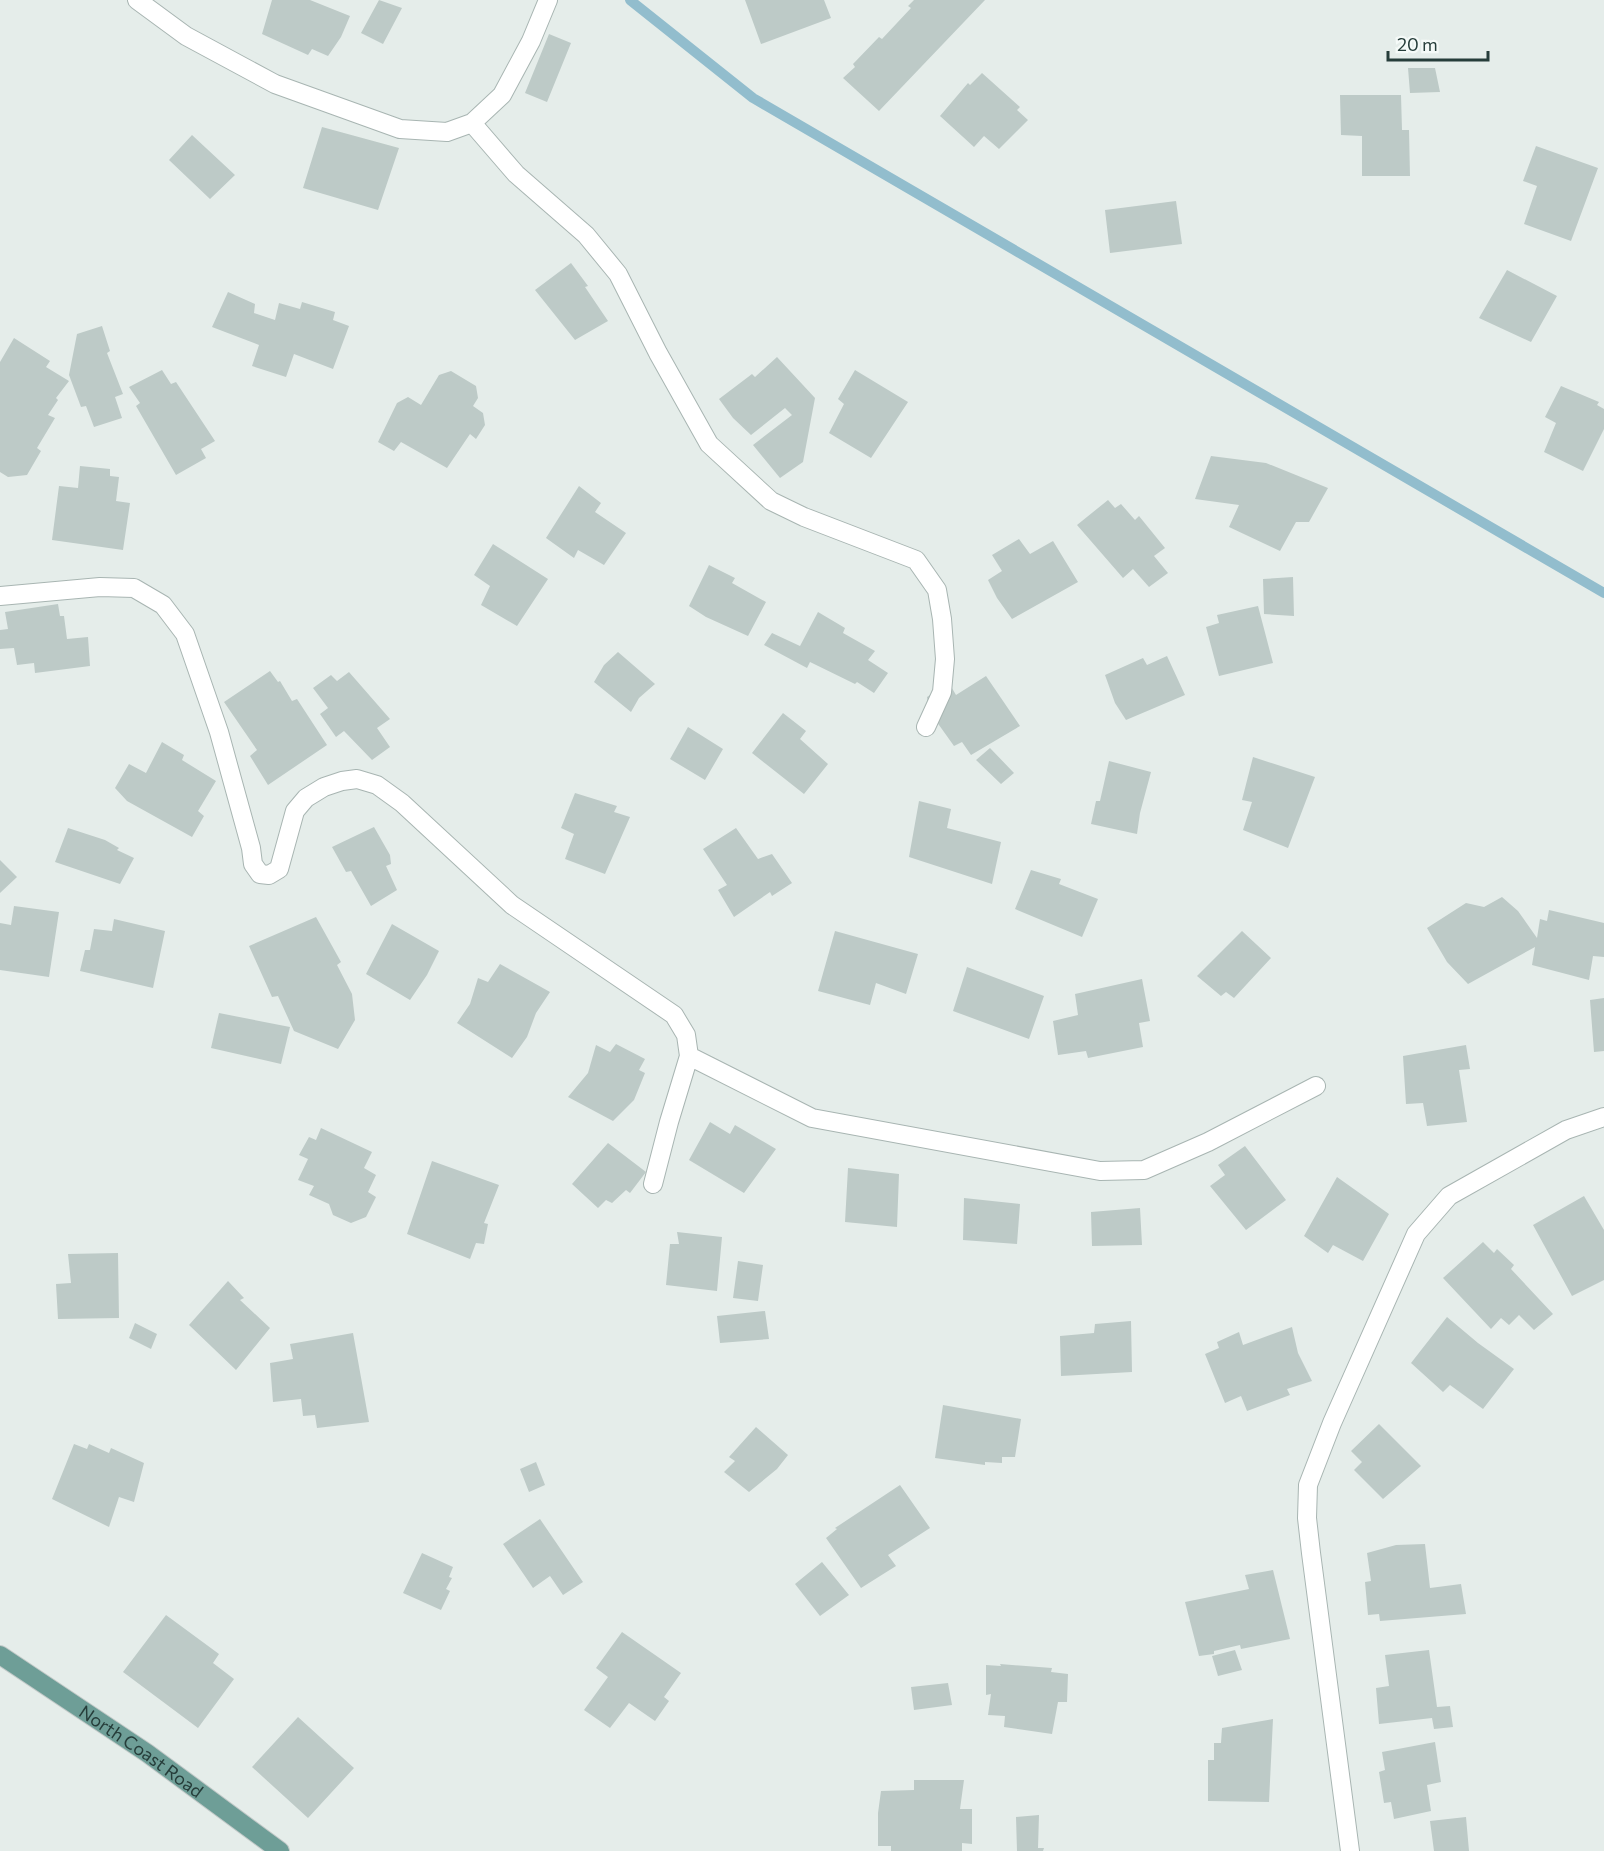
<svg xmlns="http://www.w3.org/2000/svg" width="1604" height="1851" viewBox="0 0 1604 1851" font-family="Commissioner,sans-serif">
	<rect width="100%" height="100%" fill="#e5edea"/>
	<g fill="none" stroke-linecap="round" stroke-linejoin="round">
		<path stroke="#92bdcd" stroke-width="10" d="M630 0 753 98 1604 593"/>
	</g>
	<path fill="#bdcac7" d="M272 0H310L350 16 341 37 328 56 312 49 308 55 262 34Z
		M379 0 402 8 383 44 361 33Z
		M745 0H824L831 18 761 44Z
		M914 0H985L879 111 843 78 855 67 853 64 879 37 882 39 911 8 908 6Z
		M549 34 571 43 547 102 525 93Z
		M1408 68H1435L1440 92 1410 93Z
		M982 73 1020 107 1017 110 1028 120 999 149 984 136 974 147 940 116 968 83 970 85Z
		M1340 95H1401L1402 130H1409L1410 176H1362V136L1341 135Z
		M322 127 399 148 378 210 303 188Z
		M192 135 235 175 210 199 169 160Z
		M1536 146 1598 168 1571 241 1524 224 1537 186 1523 181Z
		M1176 201 1182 244 1110 253 1105 210Z
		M571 263 588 286 585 287 608 321 575 340 535 290Z
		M1507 270 1557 296 1531 342 1479 318Z
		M228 292 255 304 254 313 275 320 279 303 300 309 302 302 335 312 333 320 349 326 333 369 294 354 286 377 252 366 259 345 212 327Z
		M102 326 110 351 107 353 123 394 115 397 122 418 94 427 86 406 81 407 69 375 77 334Z
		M14 338 50 361 46 367 69 381 56 398 58 400 48 415 55 418 37 448 41 451 27 475 8 477 0 472V362Z
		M777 357 815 398 803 462 780 478 753 445 792 415 785 408 751 435 733 418 719 399 752 374 755 377Z
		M162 370 171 384 176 382 215 441 201 449 206 458 176 475 136 406 140 403 129 387Z
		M855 370 908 402 871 458 829 433 844 404 838 399Z
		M451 371 476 386 478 398 473 406 483 413 485 425 476 439 470 434 447 468 401 442 394 451 378 442 397 403 408 397 421 405 439 375Z
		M1561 386 1599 402 1597 405 1604 409V429L1583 471 1544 452 1556 423 1545 417Z
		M1211 456 1266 463 1328 488 1309 522H1296L1280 551 1229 527 1239 505 1195 499Z
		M80 466 110 469V476L119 477 116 501 130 503 123 550 52 540 59 486 78 488Z
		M579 486 601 503 595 512 626 533 604 565 578 550 574 558 546 538Z
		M1108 500 1115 508 1121 504 1135 520 1139 516 1165 548 1154 556 1168 573 1149 587 1133 569 1123 578 1077 525Z
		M1019 539 1030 554 1053 541 1078 582 1012 619 997 598 988 580 1002 571 992 555Z
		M493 544 548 579 517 626 481 605 490 586 474 575Z
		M709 565 735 578 732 583 766 602 748 636 706 617 689 606Z
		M1293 577 1294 616 1264 614 1263 579Z
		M58 604 60 616H64L67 639 88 637 90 666 35 673 34 663 17 665 14 648 0 649V630L8 629 5 612Z
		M1258 606 1273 663 1219 676 1206 627 1219 623 1217 615Z
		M818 612 845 628 843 633 875 651 868 660 888 673 874 693 857 682 855 684 810 662 807 668 764 645 772 633 800 646Z
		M618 652 655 684 639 698 631 712 594 682 604 665Z
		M1167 656 1185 695 1126 720 1115 703 1105 675 1143 658 1147 665Z
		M270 671 278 682 280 681 292 701 297 699 327 745 268 785 250 756 257 750 224 702Z
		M349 672 390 719 377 728 390 747 372 760 344 731 336 737 320 714 328 708 313 688 331 675 337 681Z
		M986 676 1020 726 971 755 962 742 954 746 929 711 927 697 949 683 956 695Z
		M783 713 806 731 800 739 828 764 804 794 752 753Z
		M688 727 723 749 705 780 670 759Z
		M162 742 184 755 182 760 216 781 198 811 204 816 192 837 127 801 115 788 129 764 146 773Z
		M990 748 1014 773 1001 784 976 760Z
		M1253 757 1315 777 1288 848 1243 830 1252 802 1242 800Z
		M1109 761 1151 772 1140 813 1137 834 1091 824 1096 801H1100Z
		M575 793 617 806 614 812 630 817 605 874 565 859 574 834 561 828Z
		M919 801 951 809 947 828 1001 842 992 884 909 857Z
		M374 827 390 855 391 864 386 866 397 890 371 906 351 871 346 872 332 847Z
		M68 828 105 840 119 848 117 850 134 858 120 884 55 862Z
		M736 828 758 859 772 854 792 883 772 896 770 892 734 917 718 890 727 885 703 849Z
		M0 860 17 877 0 893Z
		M1031 870 1061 879 1059 884 1098 899 1082 937 1015 909Z
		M1502 897 1518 911 1537 938 1540 919 1547 921 1549 910 1604 923V957L1593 956 1589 980 1532 965 1535 947 1468 984 1447 962 1427 928 1466 903 1484 907Z
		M14 906 59 912 49 977 0 970V923L11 925Z
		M316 917 341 962 337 965 352 994 355 1020 338 1049 294 1031 278 996 272 997 249 946Z
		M114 919 165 931 153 988 80 971 85 950H90L94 929 112 931Z
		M392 924 439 951 427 975 410 1000 366 974Z
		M835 931 918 954 906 994 876 983 870 1005 818 991Z
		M1242 931 1271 958 1234 998 1226 992 1221 996 1197 976Z
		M500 964 550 992 536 1013 527 1037 512 1058 457 1023 470 1004 478 978 488 982Z
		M967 967 1044 996 1029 1039 953 1011Z
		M1142 979 1150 1021 1139 1023 1143 1047 1088 1058 1086 1051 1058 1055 1053 1021 1078 1015 1075 994Z
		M1604 998V1051L1594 1052 1590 1000Z
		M219 1013 290 1027 281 1064 211 1048Z
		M616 1044 645 1059 639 1070 645 1073 634 1100 613 1121 568 1097 588 1073 596 1045 610 1052Z
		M1466 1045 1470 1069 1459 1070 1467 1122 1427 1126 1423 1103 1406 1104 1403 1056Z
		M710 1122 730 1134 735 1125 776 1149 744 1193 689 1160Z
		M321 1128 372 1152 364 1168 376 1175 368 1192 376 1197 366 1217 351 1223 333 1215 329 1204 309 1195 314 1186 298 1180 308 1159 299 1155 309 1137 316 1140Z
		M608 1143 646 1172 630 1193 626 1190 612 1203 606 1200 598 1208 572 1184Z
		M1245 1146 1286 1200 1246 1230 1210 1186 1225 1175 1218 1165Z
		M432 1161 499 1185 484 1223 488 1224 484 1244 476 1243 470 1259 407 1234Z
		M848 1168 899 1174 897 1227 845 1222Z
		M1337 1177 1389 1214 1363 1261 1333 1245 1328 1253 1304 1236Z
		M1584 1196 1604 1230V1280L1572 1296 1533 1225Z
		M964 1198 1020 1204 1017 1244 963 1240Z
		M1140 1208 1142 1245 1092 1246 1091 1212Z
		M677 1232 722 1237 717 1291 666 1285 670 1244H679Z
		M1483 1242 1494 1253 1497 1249 1514 1265 1511 1269 1553 1314 1534 1330 1519 1315 1509 1325 1501 1318 1491 1329 1443 1278Z
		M118 1253 119 1318 58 1319 56 1284 71 1283 68 1254Z
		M738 1261 763 1265 758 1301 733 1298Z
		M228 1281 244 1298 240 1300 270 1328 236 1370 189 1325Z
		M765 1311 769 1339 720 1343 717 1316Z
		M1447 1317 1478 1343 1514 1369 1483 1409 1450 1385 1443 1392 1411 1363Z
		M1131 1321 1132 1372 1061 1376 1060 1336 1094 1333 1095 1324Z
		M135 1323 157 1334 151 1349 129 1338Z
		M1292 1327 1298 1353 1312 1381 1287 1389 1290 1395 1247 1411 1241 1396 1225 1403 1205 1354 1219 1348 1217 1342 1239 1332 1243 1345Z
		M353 1333 369 1422 317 1428 315 1415 303 1416 301 1399 273 1402 270 1363 293 1359 290 1344Z
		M943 1405 1021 1419 1015 1457H1002V1463L985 1462V1465L935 1458Z
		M1379 1424 1421 1466 1383 1499 1354 1470 1362 1462 1351 1451Z
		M756 1427 788 1455 777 1469 749 1492 724 1472 735 1461 729 1457Z
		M74 1444 87 1449 89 1444 109 1453 111 1448 144 1463 134 1502 119 1497 109 1527 52 1499Z
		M536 1462 545 1485 529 1492 520 1469Z
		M900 1485 930 1528 888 1555 896 1566 861 1588 826 1538 837 1529 835 1528Z
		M540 1519 583 1582 563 1595 550 1576 533 1588 503 1544Z
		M1425 1544 1430 1588 1461 1584 1466 1614 1380 1621 1379 1614 1368 1615 1365 1582 1371 1581 1367 1553 1396 1545Z
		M422 1553 453 1567 449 1577 452 1578 446 1589 450 1591 441 1610 403 1593Z
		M822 1562 849 1595 820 1616 795 1584Z
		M1273 1570 1290 1639 1241 1649 1240 1645 1214 1651V1654L1199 1656 1185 1602 1249 1589 1245 1575Z
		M166 1615 219 1654 213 1663 234 1679 198 1728 123 1672Z
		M622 1632 681 1673 664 1697 669 1701 655 1721 629 1703 610 1728 584 1710 608 1677 596 1668Z
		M1235 1650 1242 1670 1218 1676 1212 1656Z
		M1429 1650 1437 1707 1450 1706 1453 1727 1434 1729 1432 1718 1379 1724 1376 1688 1389 1686 1385 1655Z
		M1000 1664 1052 1668 1051 1672 1068 1674 1067 1702H1058L1052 1734 1004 1727 1005 1716 988 1715 991 1694 986 1695V1665L1001 1666Z
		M948 1683 952 1705 914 1710 911 1687Z
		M298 1717 354 1768 308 1818 252 1767Z
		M1273 1719 1269 1802 1208 1801V1760H1214V1743H1221L1222 1728Z
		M1435 1742 1441 1782 1427 1785 1431 1811 1394 1819 1391 1802 1384 1803 1379 1772 1385 1770 1382 1752Z
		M914 1780H964L960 1809H972V1844L962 1843V1851H891V1846H878V1813L881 1791 914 1790Z
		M1039 1815 1038 1848H1044L1043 1851H1017L1016 1817Z
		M1466 1817 1469 1851H1434L1430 1821Z"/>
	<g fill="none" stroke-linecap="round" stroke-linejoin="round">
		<defs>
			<path id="street" d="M137 0 186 36 275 84 400 129 447 132 472 123 502 95 531 41 548 0
				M472 123 516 174 586 235 618 274 658 353 709 444 771 501 804 517 916 560 937 590 942 619 945 659 942 692 926 727
				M0 596 100 587 134 588 163 605 185 634 219 732 251 848 253 864 260 874 269 875 279 869 295 811 306 798 324 787 342 781 357 779 377 785 402 803 512 905 674 1015 686 1035 689 1056 669 1122 653 1184
				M689 1056 812 1118 1100 1171 1144 1170 1208 1142 1316 1086
				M1350 1851 1311 1553 1307 1518 1308 1485 1332 1423 1416 1234 1449 1196 1566 1130 1604 1117"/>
			<g id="primary">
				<path id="s1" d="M0 1655 147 1753 280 1851"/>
			</g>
		</defs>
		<use href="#street" stroke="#a8b5b2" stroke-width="20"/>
		<use href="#primary" stroke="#c2c9c8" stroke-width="20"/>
		<use href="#street" stroke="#fff" stroke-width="18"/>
		<use href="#primary" stroke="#6e9e97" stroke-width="18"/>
	</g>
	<g text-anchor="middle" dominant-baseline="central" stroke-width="5" stroke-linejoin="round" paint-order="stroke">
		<g font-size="18" fill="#263d3a" stroke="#f5faf8">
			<text stroke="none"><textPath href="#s1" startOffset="171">North Coast Road</textPath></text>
		</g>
	</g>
	<path d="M1388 51v9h100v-9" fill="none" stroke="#263d3a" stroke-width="3"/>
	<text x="1397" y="51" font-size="18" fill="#263d3a" stroke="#f5faf8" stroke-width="4.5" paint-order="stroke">20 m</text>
</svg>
